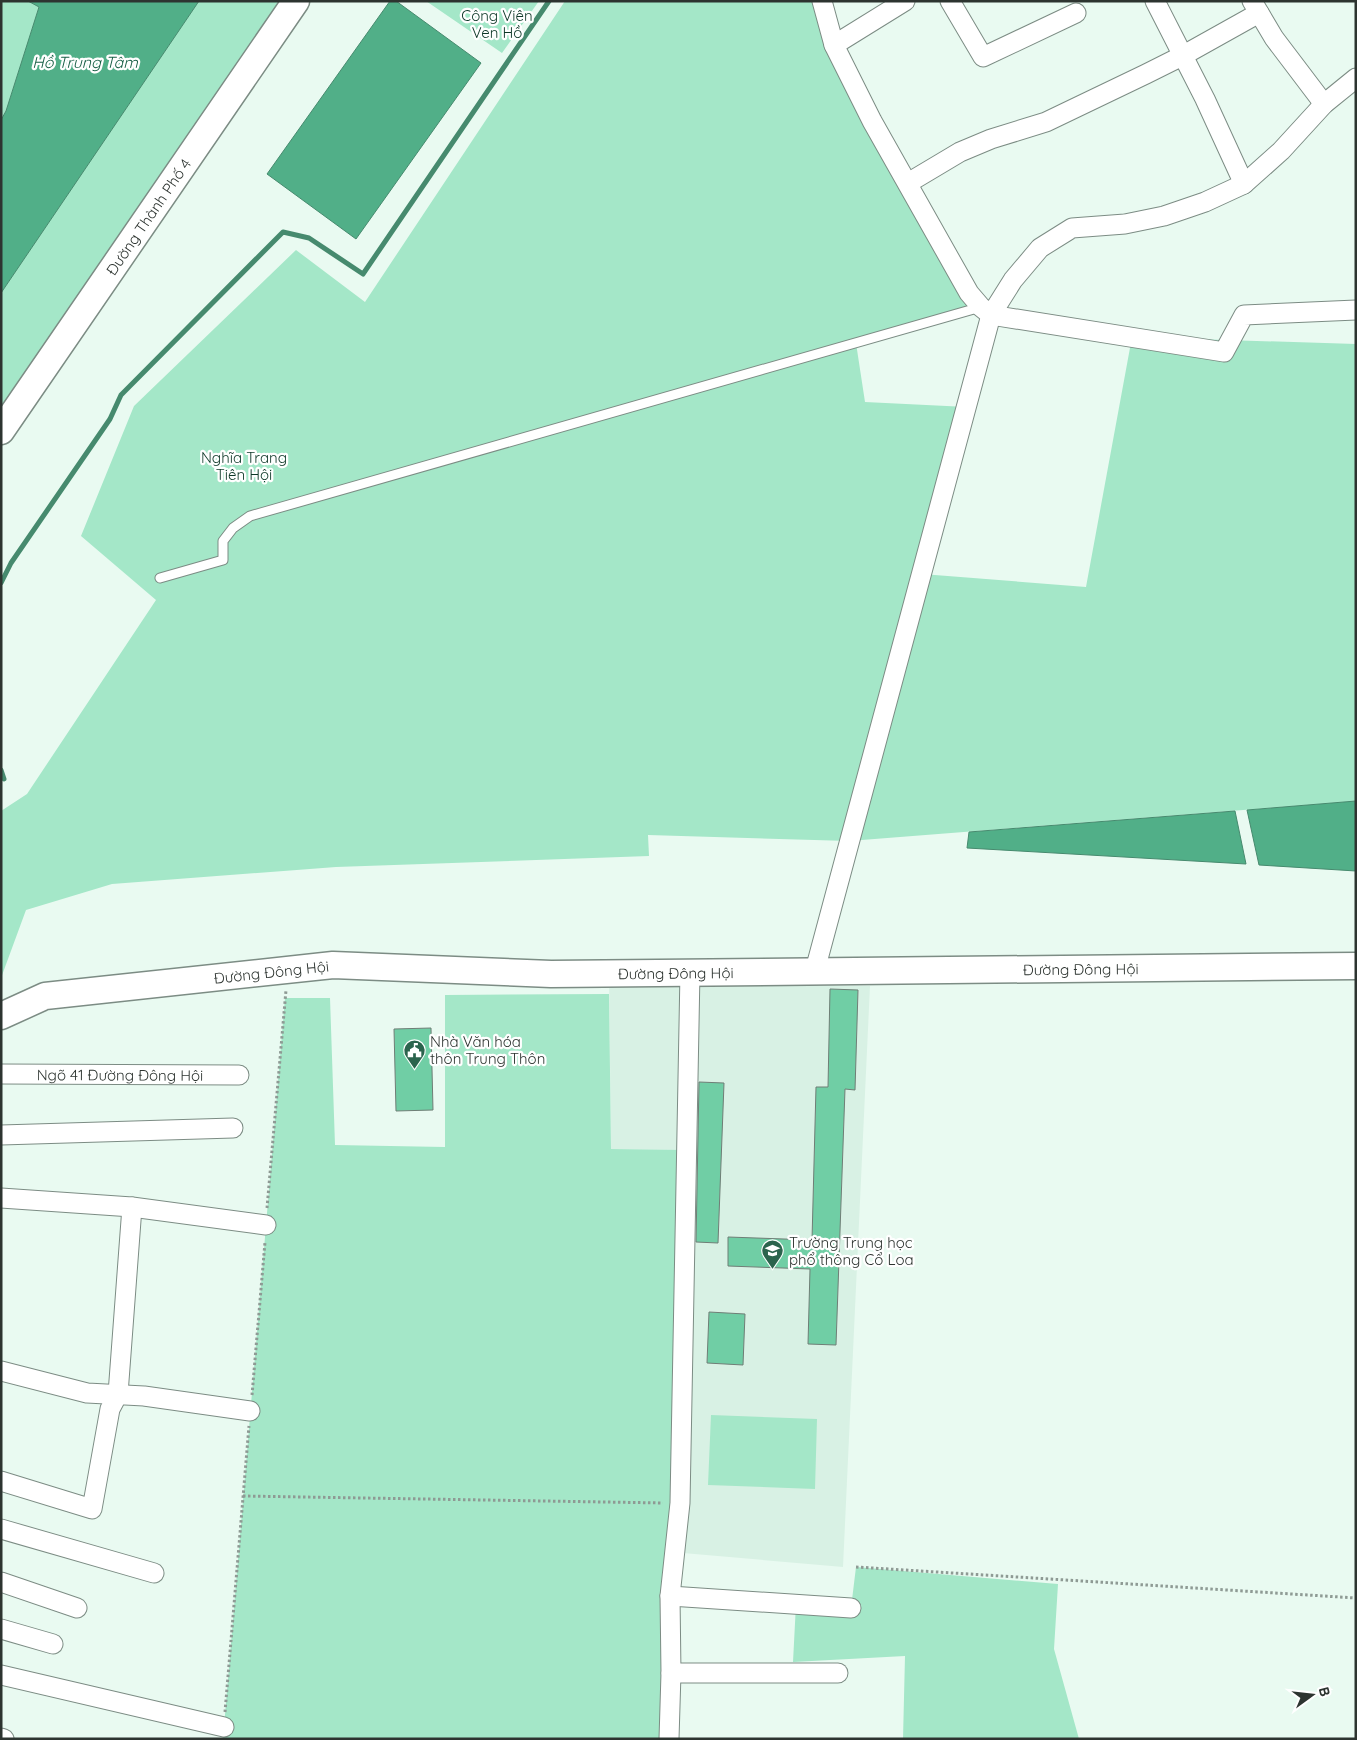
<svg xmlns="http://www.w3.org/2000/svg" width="1357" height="1740" viewBox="0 0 1357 1740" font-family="Quicksand,sans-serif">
	<rect width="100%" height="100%" fill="#e9faf1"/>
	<path fill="#d8f1e4" d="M690 972 687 1150 611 1149 609 973Z
		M695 982 779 986H870L843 1567 683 1553Z"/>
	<path fill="#a4e7c8" d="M1 1H28L39 7 6 111 1 120Z
		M199 1H296L1 431V293Z
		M426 1H539L502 53Z
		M565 1H822L834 45 981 307 856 343 865 402 967 407 922 574 1086 587 1132 337 1356 344V801L849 841 648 835 649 856 336 867 112 884 26 910 1 978V811L27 794 156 600 81 536 134 406 296 250 365 302Z
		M609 994 611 1149 687 1150 671 1739H223L285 998H330L335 1145 445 1147V995Z
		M711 1415 817 1419 815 1489 708 1485Z
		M856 1567 1058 1584 1054 1649 1079 1739H903L905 1656 793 1662 796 1604 851 1608Z"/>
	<path fill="#51af88" stroke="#468a6e" d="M28 1H199L1 293V120L6 111 39 7Z
		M390 1H396L481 63 356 239 267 174Z
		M1356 801V871L1259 865 1247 810Z
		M1235 811 1246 864 967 848 969 832Z"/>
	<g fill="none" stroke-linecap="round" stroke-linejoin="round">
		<path stroke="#468a6e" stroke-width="5" d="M1 583 11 563 110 419 121 395 283 232 309 238 363 274 549 1
			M1 770 4 779"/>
	</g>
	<path fill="#70cea5" stroke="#6f7e76" d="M830 989 858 990 855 1090 845 1089 836 1345 808 1344 810 1269 728 1266V1237L812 1240 816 1087H828Z
		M431 1028 433 1110 396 1111 394 1029Z
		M699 1082 724 1083 718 1243 696 1242Z
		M709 1312 745 1314 743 1365 707 1363Z"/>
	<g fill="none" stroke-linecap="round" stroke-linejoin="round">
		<defs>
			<path id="lane" d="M160 578 223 560V541L233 528 250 516 981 307"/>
			<g id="street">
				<path d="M822 1 834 45"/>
				<path d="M905 1 834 45 872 121 969 293 981 307 991 315 1224 352 1244 315 1356 310"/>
				<path d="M950 1 983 57 1076 13"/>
				<path d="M1155 1 1205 99 1244 184"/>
				<path d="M1252 1 1274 38 1324 104"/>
				<path d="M908 183 960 152 991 139 1046 122 1146 74 1182 56 1259 13"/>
				<path d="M815 970 991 315 1013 280 1040 248 1072 228 1125 224 1164 216 1205 202 1244 184 1281 151 1324 104 1356 78"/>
				<path id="s1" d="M1 1074 239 1075"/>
				<path d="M1 1135 233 1128"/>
				<path d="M1 1198 132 1207 266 1225"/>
				<path d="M1 1371 87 1393 144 1396 250 1411"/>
				<path d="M1 1481 92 1509 110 1409 118 1394 132 1207"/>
				<path d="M1 1529 154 1573"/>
				<path d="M1 1582 77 1608"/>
				<path d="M670 1596 851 1608"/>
				<path d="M1 1629 53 1644"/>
				<path d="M671 1673H838"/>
				<path d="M1 1675 224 1727"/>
				<path d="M1 1738 4 1739"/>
				<path d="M669 1739 671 1673 670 1596 680 1503 690 972"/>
			</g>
			<g id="secondary">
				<path id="s2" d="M1 431 296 1"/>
				<path id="s3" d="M1 1016 45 996 333 965 551 974 1356 966"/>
			</g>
		</defs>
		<use href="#lane" stroke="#7c8c84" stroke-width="11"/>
		<use href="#street" stroke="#7c8c84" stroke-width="21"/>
		<use href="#secondary" stroke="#7c8c84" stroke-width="29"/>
		<path stroke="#8e9a94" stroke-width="3" stroke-dasharray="2.5 2.5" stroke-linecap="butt" d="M267 1208 286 990
			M252 1395 265 1242
			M243 1496 663 1503
			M856 1567 1356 1598
			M225 1712 249 1426"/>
		<use href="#lane" stroke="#fff" stroke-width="9"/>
		<use href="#street" stroke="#fff" stroke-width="19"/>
		<use href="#secondary" stroke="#fff" stroke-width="26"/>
	</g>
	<defs>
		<symbol id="civic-pin" viewBox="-11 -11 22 30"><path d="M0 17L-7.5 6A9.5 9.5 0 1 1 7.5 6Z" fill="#2b644d" stroke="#fff"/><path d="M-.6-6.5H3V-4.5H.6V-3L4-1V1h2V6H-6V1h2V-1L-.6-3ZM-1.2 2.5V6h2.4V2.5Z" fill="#fff"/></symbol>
		<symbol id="school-pin" viewBox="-11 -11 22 30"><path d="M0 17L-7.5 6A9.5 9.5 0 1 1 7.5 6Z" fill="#2b644d" stroke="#fff"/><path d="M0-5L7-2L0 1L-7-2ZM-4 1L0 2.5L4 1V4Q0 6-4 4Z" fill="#fff"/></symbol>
	</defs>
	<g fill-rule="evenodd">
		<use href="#civic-pin" x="402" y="1038" width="25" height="34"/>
		<use href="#school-pin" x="760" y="1238" width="25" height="34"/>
	</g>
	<g text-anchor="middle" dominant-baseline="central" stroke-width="4.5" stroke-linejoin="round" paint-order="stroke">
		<g font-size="15" fill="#0d3727" stroke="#fff">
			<text x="497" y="15">Công Viên<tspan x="497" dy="17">Ven Hồ</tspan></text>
			<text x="244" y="457">Nghĩa Trang<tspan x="244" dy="17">Tiên Hội</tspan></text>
		</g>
		<g font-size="15" fill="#2d3430" stroke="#fff">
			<text stroke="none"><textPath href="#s2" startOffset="260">Đường Thành Phố 4</textPath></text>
			<text stroke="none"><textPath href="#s3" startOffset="1086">Đường Đông Hội</textPath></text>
			<text stroke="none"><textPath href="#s3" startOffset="276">Đường Đông Hội</textPath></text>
			<text stroke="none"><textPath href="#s3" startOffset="681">Đường Đông Hội</textPath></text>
			<text stroke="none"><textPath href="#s1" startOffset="119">Ngõ 41 Đường Đông Hội</textPath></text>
		</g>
		<g font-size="15" fill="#2d3430" stroke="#fff" text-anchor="start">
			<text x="430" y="1041">Nhà Văn hóa<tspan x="430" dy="17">thôn Trung Thôn</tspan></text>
			<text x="789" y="1242">Trường Trung học<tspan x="789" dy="17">phổ thông Cổ Loa</tspan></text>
		</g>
		<g font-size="16" font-style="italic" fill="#165e44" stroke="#fff">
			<text x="85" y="62">Hồ Trung Tâm</text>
		</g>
	</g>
	<rect width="1357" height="1740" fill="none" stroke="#2d3430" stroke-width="5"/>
	<g transform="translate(1312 1695) rotate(75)" stroke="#ffffff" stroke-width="4" paint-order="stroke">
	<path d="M0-4L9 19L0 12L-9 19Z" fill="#2d3430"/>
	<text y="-8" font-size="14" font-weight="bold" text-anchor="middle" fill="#2d3430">B</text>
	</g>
</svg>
